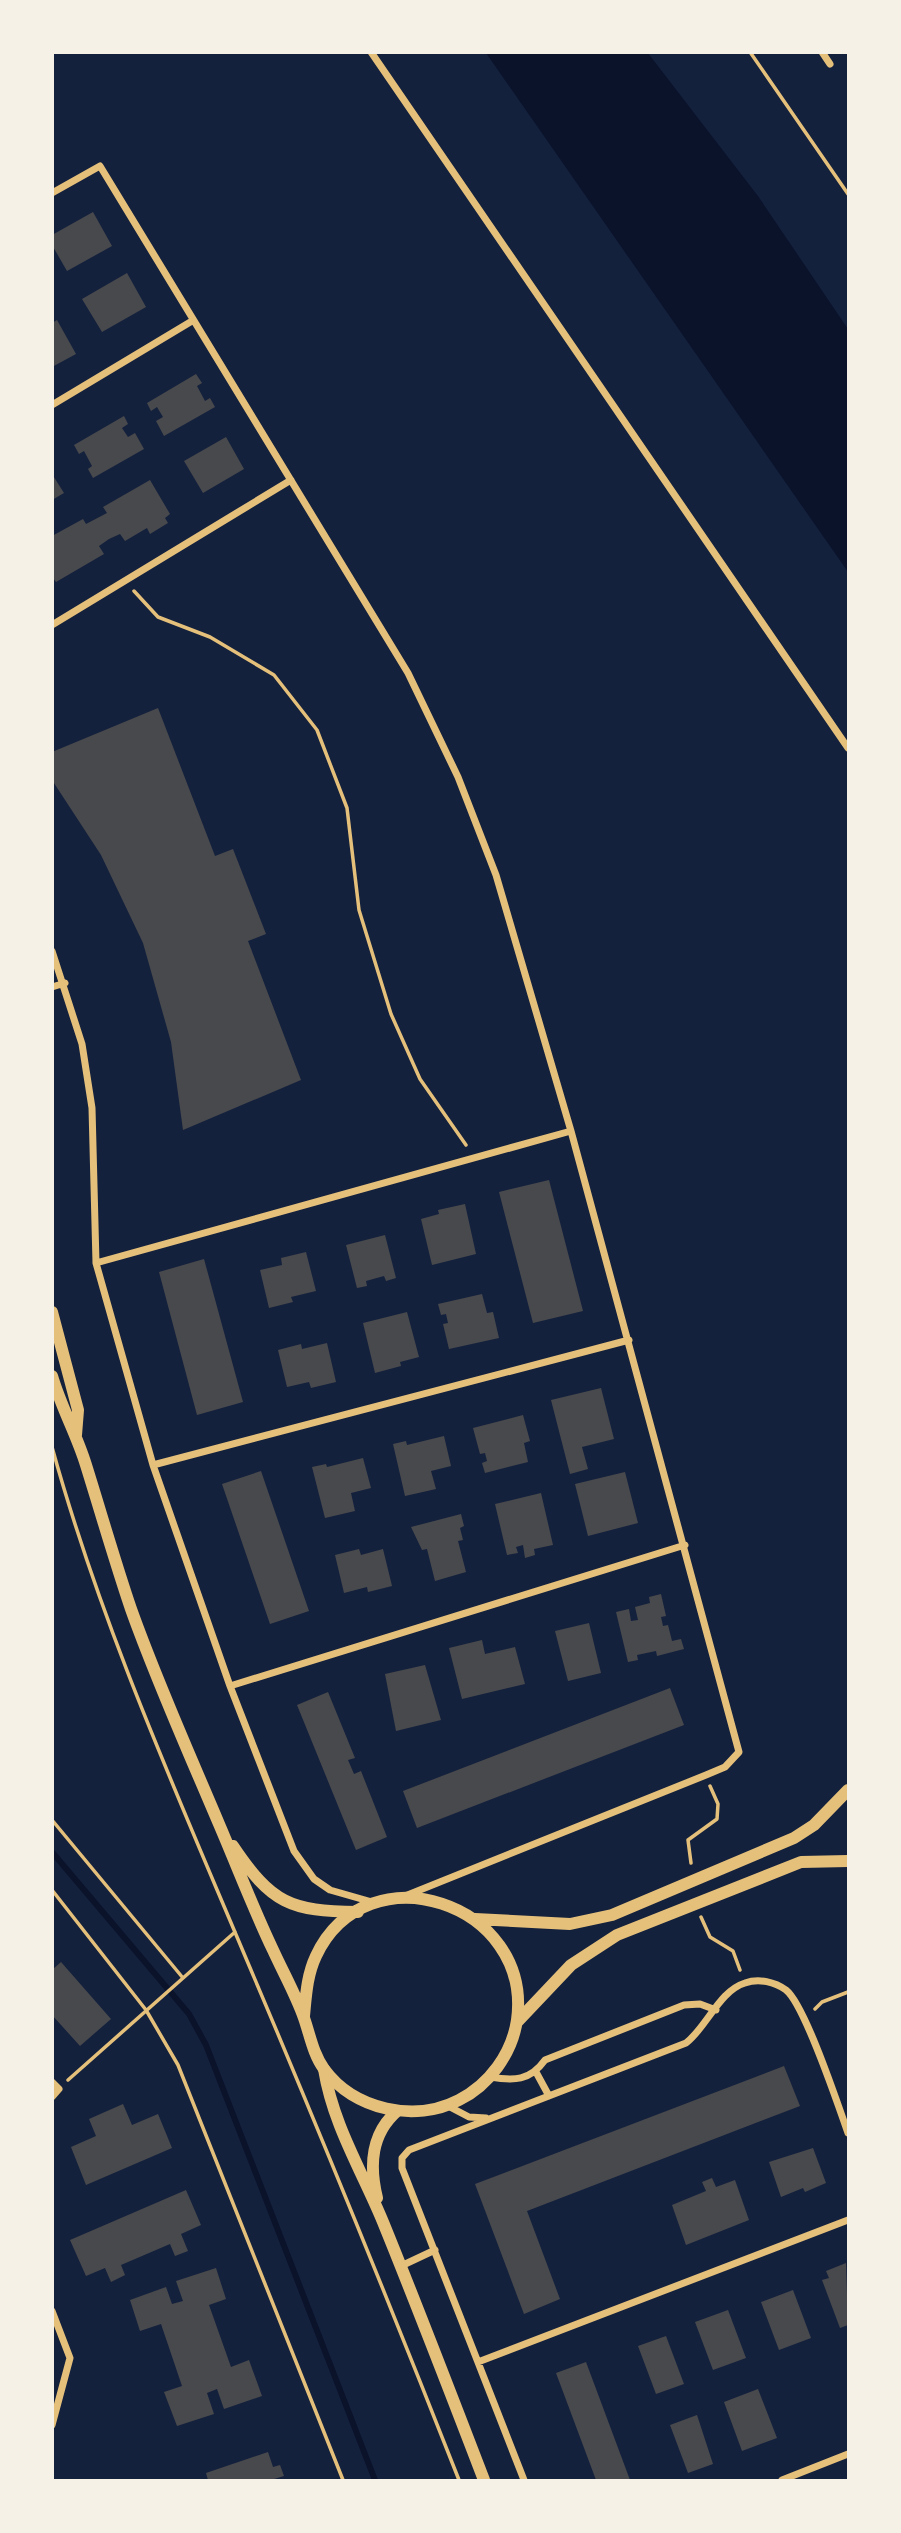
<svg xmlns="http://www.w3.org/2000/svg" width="901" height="2533" viewBox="0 0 901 2533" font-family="'Sofia Sans Condensed',sans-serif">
	<rect width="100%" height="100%" fill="#14213d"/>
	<path fill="#0b132b" d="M486 53H648L758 196 848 329V572Z"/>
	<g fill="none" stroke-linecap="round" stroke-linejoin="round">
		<path stroke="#0b132b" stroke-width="6" d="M52 1852 189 2014 206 2045 375 2480"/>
	</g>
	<path fill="#48494c" d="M93 212 112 246 67 271 52 245V235Z
		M127 273 146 307 102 332 82 299Z
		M57 320 76 354 52 367V323Z
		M196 374 202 383 197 386 205 401 210 398 215 407 164 436 156 421 163 417 157 407 151 411 147 403Z
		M124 416 128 424 122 428 128 437 135 433 144 449 93 478 88 469 92 466 84 451 79 454 74 445Z
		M226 437 244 469 203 493 184 461Z
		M52 474 64 493 52 500Z
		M150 480 170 514 165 518 168 523 150 534 147 528 125 541 120 534 109 539 99 546 104 554 56 582 52 577V536L83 519 86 524 107 513 103 507Z
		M158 708 215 856 233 849 266 934 248 941 301 1080 183 1130 171 1042 143 943 101 855 52 780V752Z
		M549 1180 583 1311 533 1323 499 1192Z
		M465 1204 476 1254 432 1265 421 1219 439 1214 438 1210Z
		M385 1235 396 1278 386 1281 384 1276 366 1281 367 1286 357 1288 346 1245Z
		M306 1252 316 1291 291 1297 293 1302 269 1308 260 1270 282 1265 281 1258Z
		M204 1259 243 1402 197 1415 159 1272Z
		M482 1294 487 1313 493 1312 499 1338 449 1349 443 1324 448 1323 446 1314 441 1315 438 1304Z
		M407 1312 419 1357 400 1362 401 1366 375 1373 363 1323Z
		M327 1343 336 1382 311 1388 309 1382 287 1387 278 1350 301 1344 302 1349Z
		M601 1388 614 1439 582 1447 588 1469 570 1474 551 1400Z
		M523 1415 530 1441 524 1443 528 1462 485 1473 482 1463 487 1461 485 1453 480 1454 473 1428Z
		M444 1436 451 1466 431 1471 436 1489 405 1496 393 1444 406 1441 407 1445Z
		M363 1458 371 1488 351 1493 355 1511 325 1518 312 1467 326 1464 327 1467Z
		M261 1471 309 1611 270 1624 222 1484Z
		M625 1472 638 1523 588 1536 575 1484Z
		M541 1493 553 1545 534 1549 535 1555 525 1558 523 1545 516 1547 518 1553 507 1555 495 1504Z
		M461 1514 464 1526 460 1528 463 1540 458 1541 466 1572 435 1581 427 1549 422 1550 411 1527Z
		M359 1549 361 1555 383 1549 392 1586 368 1592 367 1587 344 1593 335 1555Z
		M661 1594 666 1616 661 1617 663 1626 668 1625 672 1641 681 1639 684 1649 657 1656 656 1651 637 1655 638 1660 628 1662 616 1612 629 1609 631 1621 638 1620 635 1607 650 1603 649 1597Z
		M589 1623 601 1673 568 1681 555 1631Z
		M482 1640 485 1654 515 1647 525 1684 462 1699 449 1648Z
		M425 1665 441 1720 396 1731 385 1674Z
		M670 1688 684 1725 417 1828 403 1791Z
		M328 1692 355 1758 348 1760 354 1774 361 1771 387 1837 356 1850 297 1705Z
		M61 1962 111 2019 80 2046 52 2015V1970Z
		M784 2066 800 2106 527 2211 560 2299 524 2314 475 2184Z
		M123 2104 132 2125 158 2114 172 2148 86 2185 71 2147 96 2136 89 2119Z
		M813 2148 826 2183 805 2192 803 2188 781 2197 769 2162Z
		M712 2178 716 2187 735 2180 749 2220 686 2245 672 2205 706 2191 702 2182Z
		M186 2190 201 2225 181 2234 188 2251 175 2256 170 2244 121 2265 125 2275 111 2282 105 2268 86 2276 70 2240Z
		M846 2263 848 2325 840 2328 822 2280 829 2278 826 2271Z
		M216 2268 226 2299 209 2305 231 2367 249 2360 262 2396 224 2409 217 2389 207 2393 214 2414 177 2426 164 2392 182 2386 161 2324 140 2331 130 2300 166 2287 172 2304 183 2301 176 2281Z
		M793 2290 811 2338 779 2350 761 2302Z
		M728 2310 746 2358 713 2370 695 2322Z
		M666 2336 684 2384 656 2394 638 2346Z
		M586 2362 630 2480H596L556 2373Z
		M758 2389 777 2438 742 2451 724 2402Z
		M697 2415 713 2464 688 2473 670 2425Z
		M268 2452 273 2467 280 2465 284 2476 271 2480H208L206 2473Z"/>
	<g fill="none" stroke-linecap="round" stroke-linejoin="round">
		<path stroke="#e5c07b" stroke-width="3.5" d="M750 52 848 194
			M134 591 158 617 210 637 274 675 317 730 347 808 359 910 391 1014 420 1079 466 1145
			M52 1447C101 1625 177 1794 248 1963 321 2135 391 2307 459 2480
			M52 1820 183 1978
			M691 1863 688 1840 717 1819 718 1804 710 1786
			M52 1890 146 2010 178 2065 343 2480
			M701 1917 710 1937 733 1951 740 1970
			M815 2009 822 2002 848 1992
			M68 2080 235 1932"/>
		<path stroke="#e5c07b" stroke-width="7" d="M371 52 848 748
			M822 52 830 64
			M52 193 100 166 408 673 458 777 496 875 571 1131 739 1752 725 1767 706 1775 405 1896
			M52 405 192 321
			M52 625 291 480
			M52 951 82 1044 92 1108 96 1263 153 1465 230 1686 294 1851 314 1879 330 1890 372 1902
			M52 987 65 983
			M96 1263 571 1131
			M153 1465 629 1340
			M230 1686 685 1545
			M536 2072 549 2096
			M490 2077C514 2081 530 2081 545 2060L684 2005 700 2004 716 2010
			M52 2082 59 2089 52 2097
			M448 2106 469 2117 486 2118
			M401 2266 435 2250
			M52 2311 70 2358 52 2425
			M478 2362 848 2220
			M524 2480 402 2168V2158L409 2150 686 2043C707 2027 719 1991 745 1983 759 1978 775 1982 786 1990 805 2005 838 2105 848 2133
			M782 2480 848 2454"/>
		<path stroke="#e5c07b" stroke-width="12" d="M324 2069C333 2125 362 2171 383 2222 418 2308 451 2394 484 2480
			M377 2198C369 2165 371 2134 397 2111"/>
		<path stroke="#e5c07b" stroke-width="12" d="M52 1312 78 1410 76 1435
			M52 1376C61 1407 77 1435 86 1465 101 1513 115 1562 131 1609 157 1682 189 1753 219 1824 237 1866 253 1908 273 1950 283 1972 296 1995 304 2018 310 2035 313 2054 324 2069 354 2110 415 2123 459 2100 489 2085 512 2054 517 2020 533 1903 367 1848 316 1956 307 1975 306 1995 304 2016
			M233 1846C272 1904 290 1911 358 1912
			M475 1919 570 1924 612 1915 794 1838 814 1825 848 1790
			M517 2022 571 1965 617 1935 801 1862 848 1861"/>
	</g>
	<rect width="901" height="2533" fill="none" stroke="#f6f1e7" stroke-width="108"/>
</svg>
